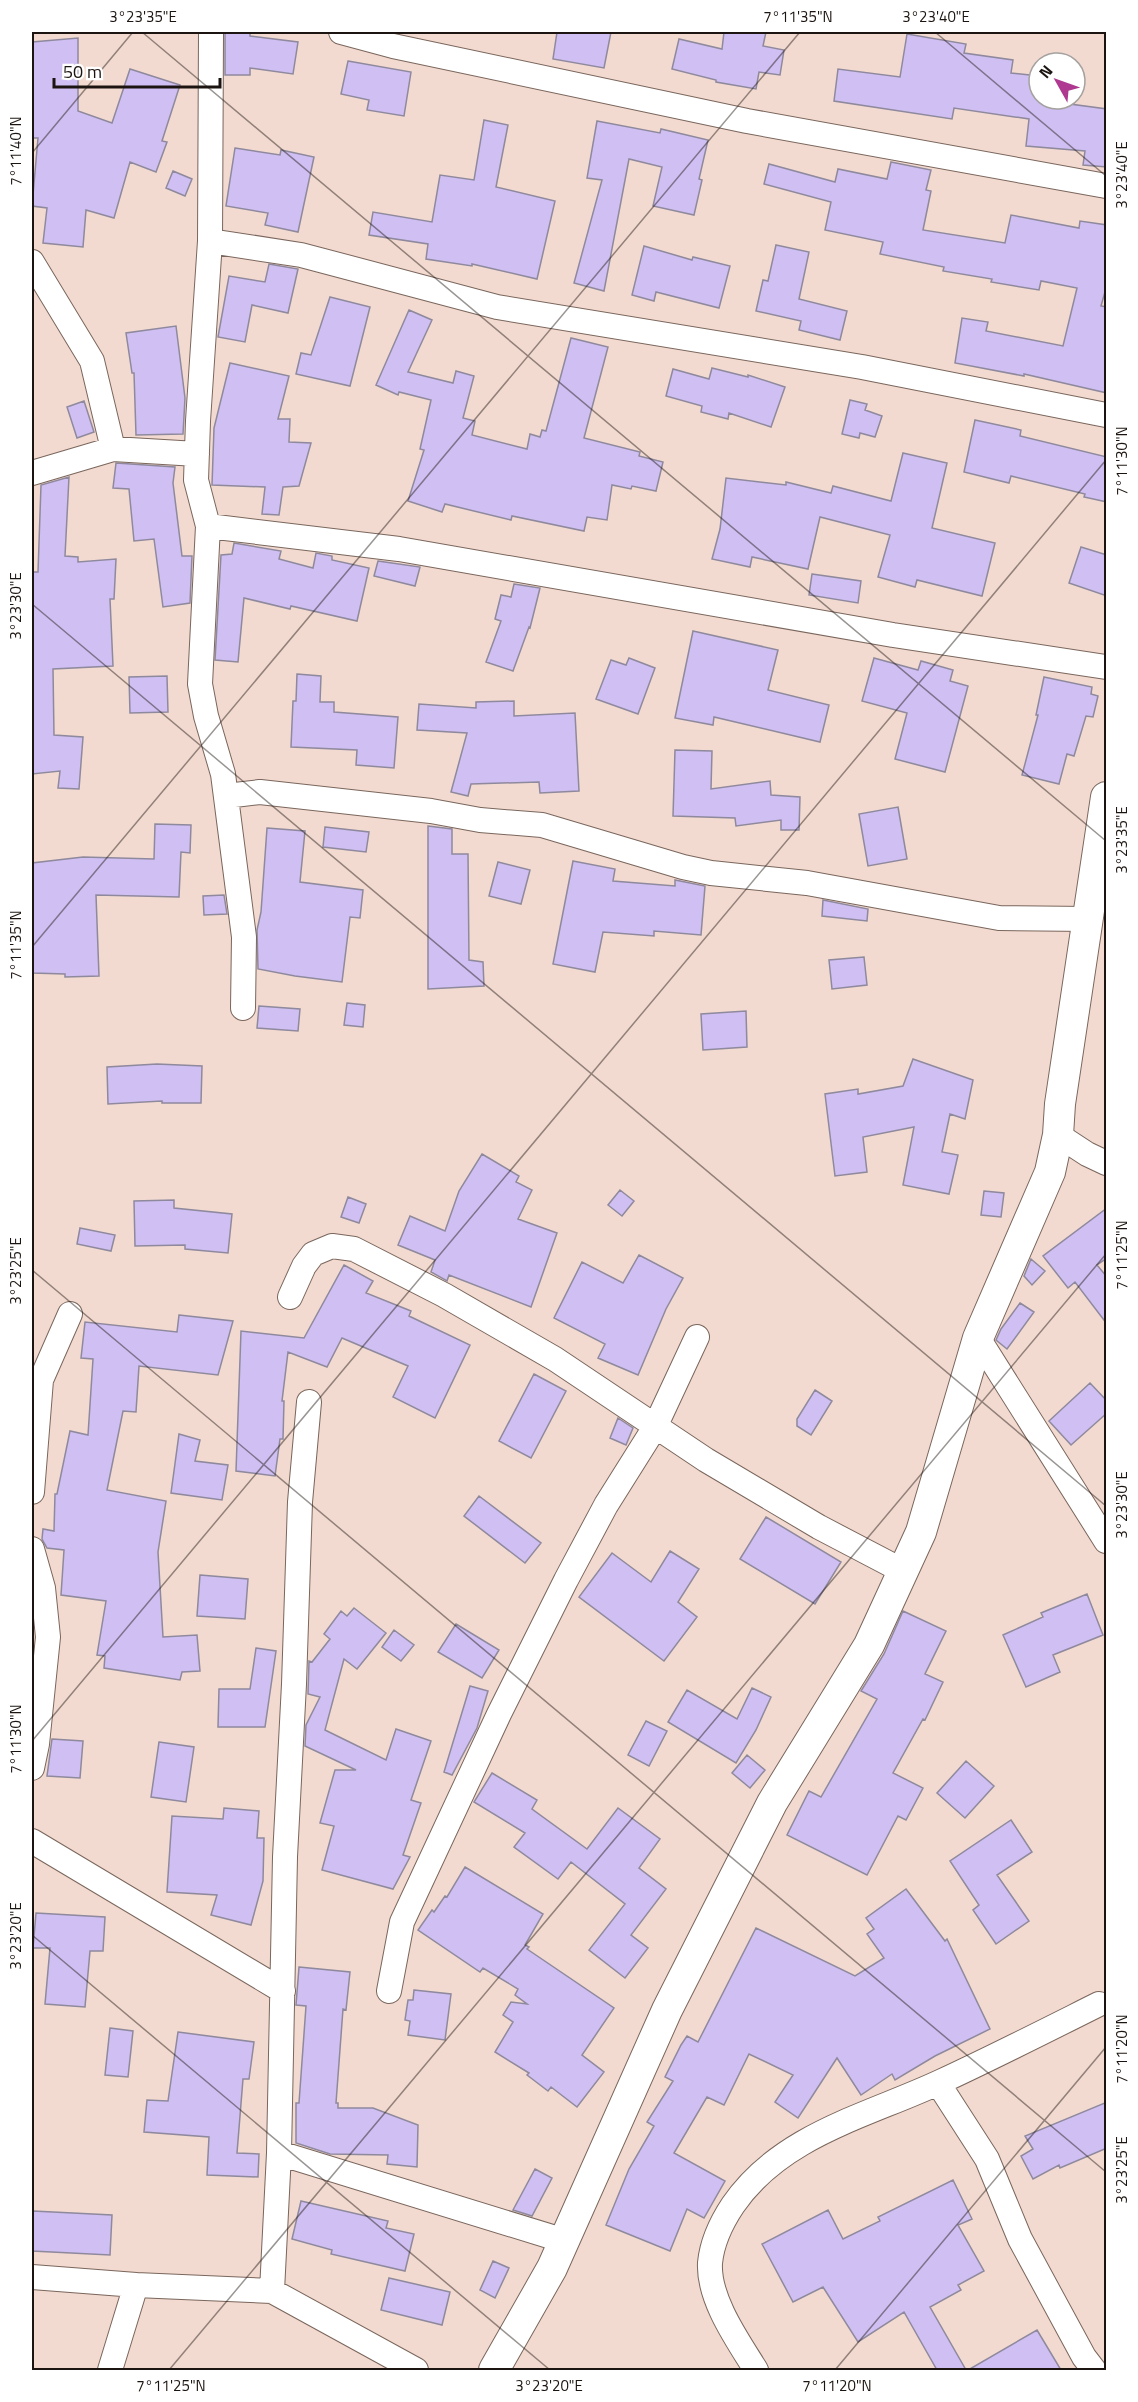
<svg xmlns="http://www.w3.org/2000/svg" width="1138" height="2402" viewBox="0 0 1138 2402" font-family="'Titillium Web',sans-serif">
	<rect width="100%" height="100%" fill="#f2dad0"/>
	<path fill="#cfbff2" stroke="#8f899d" stroke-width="1.5" d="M225 32H250V36L298 42 293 74 250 68V75H225Z
		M557 32H611L604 68 553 59Z
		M724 32H766L763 46 784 50 780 75 759 72 756 89 716 82V80L672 69 679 39 722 49Z
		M907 34 966 44 964 53 1013 60 1011 73 1039 76V99H1070V104L1107 109V167L1083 165 1085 151 1026 146 1029 119 954 108 952 119 834 101 838 69 900 77Z
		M78 38V111L112 123 130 69 180 85 162 141 167 142 156 172 130 162 114 218 86 210 83 247 43 243 47 208 32 206 38 138H32V42Z
		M348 61 411 72 404 116 367 110 369 100 341 94Z
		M484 120 508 125 496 187 555 201 537 279 472 264V266L426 259 428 244 369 235 373 212 432 222 440 175 474 180Z
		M597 121 660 133 661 129 708 140 699 179 702 180 694 215 653 206 662 167 629 159 604 291 574 283 602 180 587 178Z
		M235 148 280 155 281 150 314 157 298 232 265 225 268 213 226 206Z
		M891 162 931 170 926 190 931 191 923 230 1005 243 1011 215 1079 228 1080 221 1107 225V285L1101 306 1107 307V393L1024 374V376L955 363 962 318 988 322 986 331 1063 346 1077 288 1041 281 1039 290 991 282 992 279 943 271 944 267 880 254 883 242 825 230 831 202 764 184 769 164 835 182 838 169 887 179Z
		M173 171 192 179 185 196 166 188Z
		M776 245 809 252 799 299 847 311 840 340 799 330 801 321 756 311 763 280 768 281Z
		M644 246 692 260 693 257 730 266 719 308 656 292 654 301 632 295Z
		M269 264 298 269 288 313 252 305 245 342 218 337 229 276 265 282Z
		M330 297 370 307 350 386 296 374 301 353 311 355Z
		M409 310 432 320 408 372 453 383 456 371 474 376 463 418 475 421 472 435 527 449 530 434 540 437 542 430 546 431 571 338 608 347 584 438 640 452 639 456 663 462 656 491 632 486 631 489 612 485 607 520 587 517 584 531 512 516 511 520 445 504 442 512 408 501 424 450 420 449 431 400 399 392 398 395 376 385Z
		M176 326 185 398 183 434 136 435 134 373H132L126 333Z
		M230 363 289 376 278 419H290L289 442 311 443 299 486 283 487 279 515 262 514 265 487 212 485 214 428Z
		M712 368 748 377V375L785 387 771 427 729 413 728 419 701 412 702 406 666 396 673 369 709 379Z
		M850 400 867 404 865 410 882 416 875 437 860 433 859 438 842 434Z
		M84 401 94 432 77 438 67 407Z
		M975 420 1021 430 1020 436 1107 457V502L1084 497 1085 494 1011 476 1009 483 964 472Z
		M903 453 947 463 932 528 995 543 982 596 917 580 915 587 878 577 890 535 820 517 808 569 752 557 750 567 712 559 720 529 726 478 786 485V482L831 493 833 486 891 501Z
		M116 463 175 467 173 483 182 556H192L190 603 163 607 154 539 134 541 129 489 113 488Z
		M69 477 65 556 78 557V562L116 559 114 599H110L113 666 53 669 54 735 83 737 79 789 58 788 60 771 32 774V572H38L41 485Z
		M234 543 281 551 279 559 313 568 316 553 332 556V560L369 568 357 621 291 606 290 609 244 598 238 662 215 660 221 555 232 554Z
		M1081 547 1107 555V596L1069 583Z
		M378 561 420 567 415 586 374 576Z
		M812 574 861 581 858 603 809 595Z
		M514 584 540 588 530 628 529 627 513 671 486 662 501 621 495 619 501 595 511 597Z
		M693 631 778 650 768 690 829 705 820 742 714 717 713 725 675 718Z
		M629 658 655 668 638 714 596 699 611 660 626 665Z
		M874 658 918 670 921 661 953 670 950 681 968 686 945 772 895 759 907 713 862 701Z
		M297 674 321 676 320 702H334V712L398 717 394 768 356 765 357 750 291 747 293 701H296Z
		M167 676 168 712 130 713 129 677Z
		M1044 677 1092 687 1091 694 1098 696 1093 717 1086 716 1074 756 1067 754 1059 784 1022 775 1038 715H1036Z
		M514 701V716L575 713 579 791 540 793 539 782 471 784 468 796 451 792 467 733 417 730 419 704 476 708V702Z
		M675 750 712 751 711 789 770 781 771 795 800 797 799 830H781V820L736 826 735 818 673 816Z
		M898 807 907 859 868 866 859 814Z
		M155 824 191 825 190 853 181 852 179 897 96 895 99 976 65 977V974L32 973V863L83 857 154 859Z
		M428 826 452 829V854H468L469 960 483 962 484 986 428 989Z
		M325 827 369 832 366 852 323 847Z
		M267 828 305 831 300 882 363 890 360 918 350 917 342 982 295 976 258 969 257 930 261 912Z
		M573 861 615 869 613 881 675 886V880L705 886 701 935 654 931V936L603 932 595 972 553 964Z
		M498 862 530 870 521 904 489 896Z
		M224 895 227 914 204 915 203 896Z
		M823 900 868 909 867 921 822 916Z
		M864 957 867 985 832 989 829 960Z
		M347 1003 365 1005 363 1027 344 1025Z
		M259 1006 300 1009 298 1031 257 1028Z
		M746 1011 747 1047 703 1050 701 1014Z
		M913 1059 973 1080 965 1119 950 1114 942 1152 958 1155 949 1194 903 1185 914 1127 863 1137 867 1172 835 1176 825 1094 858 1089V1094L903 1086Z
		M157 1064 202 1066 201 1103H162V1101L108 1104 107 1067Z
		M482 1154 519 1176 516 1182 532 1190 518 1219 557 1233 531 1307 449 1275 447 1281 431 1272 435 1260 398 1245 410 1216 445 1231 459 1191Z
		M620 1190 634 1201 622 1216 608 1205Z
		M984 1191 1004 1193 1001 1217 981 1215Z
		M348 1197 366 1204 359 1223 341 1217Z
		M174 1200V1208L232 1214 228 1253 185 1249V1245L135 1246 134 1201Z
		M1107 1208V1258L1097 1265 1107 1277V1324L1075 1282 1068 1288 1043 1256Z
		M80 1228 115 1235 111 1251 77 1244Z
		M639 1255 683 1278 666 1309 638 1375 598 1358 605 1344 554 1318 582 1262 623 1283Z
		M1031 1259 1045 1271 1032 1285 1024 1276Z
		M344 1265 373 1281 366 1293 411 1311 409 1316 470 1345 435 1418 393 1397 408 1366 342 1338 327 1367 288 1352 282 1401H284L283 1439H280L275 1476 236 1471 241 1331 304 1338Z
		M1020 1303 1034 1312 1007 1349 996 1340 1001 1329Z
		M179 1315 233 1321 218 1375 139 1366 136 1412 123 1411 107 1490 166 1501 158 1552 163 1637 197 1635 200 1671 182 1672 180 1680 104 1668 105 1656 97 1655 106 1601 61 1595 64 1550 47 1548 42 1539 43 1529 54 1531 55 1494H57L70 1431 88 1435 93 1359 81 1358 85 1322 177 1332Z
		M534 1374 566 1391 531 1458 499 1441Z
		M1090 1383 1107 1401V1413L1071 1445 1049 1421Z
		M815 1390 832 1401 811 1435 797 1426V1419Z
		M618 1418 633 1428 626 1445 610 1438Z
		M179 1434 200 1440 195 1461 228 1465 222 1500 171 1493Z
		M479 1496 541 1543 525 1563 464 1516Z
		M766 1517 841 1562 815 1604 740 1559Z
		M670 1551 699 1569 678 1602 697 1617 664 1661 579 1597 612 1553 651 1582Z
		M200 1575 248 1579 245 1619 197 1616Z
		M1087 1594 1103 1635 1053 1655 1060 1672 1026 1687 1003 1635 1043 1617 1041 1613Z
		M354 1608 386 1633 357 1669 344 1659 325 1730 386 1760 396 1729 431 1741 411 1800 421 1803 403 1855 410 1857 393 1889 322 1870 334 1826 320 1823 335 1770H356L305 1746 306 1725 320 1697 308 1694 309 1661 312 1662 330 1639 324 1634 341 1611 347 1616Z
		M903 1611 946 1631 925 1674 943 1682 925 1720 923 1719 893 1773 923 1788 906 1820 898 1816 867 1875 787 1835 809 1791 821 1797 877 1699 861 1691 884 1654Z
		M456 1624 499 1650 482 1678 438 1652Z
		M394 1630 414 1645 401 1661 382 1647Z
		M256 1648 276 1651 265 1727H218L219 1689H250Z
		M470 1686 488 1691 477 1728 452 1775 444 1772Z
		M752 1688 771 1697 756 1730 736 1763 668 1722 687 1690 737 1719Z
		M646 1721 667 1731 649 1766 628 1755Z
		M52 1739 83 1741 80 1778 47 1776Z
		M159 1742 194 1747 186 1802 151 1797Z
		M747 1755 765 1770 750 1788 732 1773Z
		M966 1761 994 1786 965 1818 937 1793Z
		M492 1773 537 1800 532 1809 587 1849 618 1808 660 1839 639 1868 666 1889 631 1935 648 1948 625 1978 589 1950 625 1904 571 1862 558 1879 514 1847 525 1833 474 1802Z
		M224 1808 259 1811 257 1838H264L263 1881 251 1925 211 1915 217 1895 167 1892 172 1816 223 1819Z
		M1011 1820 1032 1852 997 1875 1029 1921 996 1944 973 1910 979 1905 950 1861Z
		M465 1867 543 1914 525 1945 529 1947 527 1949 614 2008 582 2055 604 2072 577 2107 551 2087 548 2091 527 2075 529 2073 495 2052 513 2022 503 2015 511 2002 527 2004 515 1995 518 1989 483 1968 480 1972 418 1930 432 1910 434 1912 445 1896 447 1897Z
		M906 1889 945 1941 947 1939 990 2029 935 2056 895 2080 892 2074 861 2095 837 2058 798 2118 775 2102 793 2075 749 2054 724 2105 707 2097 674 2153 725 2181 704 2218 687 2209 670 2251 606 2225 629 2169 654 2126 647 2122 673 2081 665 2077 681 2045 687 2036 698 2042 756 1928 855 1976 884 1958 867 1934 874 1929 866 1918Z
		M36 1913 105 1917 103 1951H90L85 2007 45 2004 50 1948H33Z
		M299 1967 350 1972 346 2010 343 2009 336 2103H338V2108H373L418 2125 417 2167 387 2164 388 2155 330 2154 296 2143V2103H299L306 2006 296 2005Z
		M414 1990 451 1994 445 2040 408 2035 410 2021 405 2020 408 2000H413Z
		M110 2028 133 2031 128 2077 105 2075Z
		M178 2032 254 2042 249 2079H243L237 2153 259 2154 258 2177 207 2175 209 2137 144 2132 147 2100 168 2101Z
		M1107 2102V2148L1060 2168 1059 2165 1033 2179 1021 2156 1033 2149 1025 2136Z
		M535 2169 552 2178 532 2216 513 2210Z
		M953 2180 972 2219 958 2225 984 2271 958 2285 961 2290 930 2307 966 2370H937L904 2312 858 2342 823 2287 793 2302 762 2244 828 2210 843 2239 880 2221 878 2217Z
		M301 2201 388 2221 386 2228 414 2234 405 2271 331 2254 332 2250 292 2239Z
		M33 2211 112 2215 110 2255 32 2251Z
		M493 2261 509 2268 495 2298 480 2290Z
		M389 2278 450 2292 442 2325 381 2310Z
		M1037 2330 1061 2370H968Z"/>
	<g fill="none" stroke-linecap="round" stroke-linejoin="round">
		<defs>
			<path id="minor" d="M211 32 210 241 198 421 196 480 208 526 200 684 206 716 223 774 244 937 243 1008
				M341 32 393 46 747 121 1106 186
				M210 241 301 255 497 307 862 367 1106 415
				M32 262 92 361 113 449
				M32 473 113 449 197 454
				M208 526 399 549 893 635 1106 667
				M226 796 260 792 431 811 480 820 542 825 683 867 711 873 807 883 999 918 1088 919
				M1058 1135 1087 1154 1106 1163
				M290 1297 304 1266 313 1254 332 1246 354 1249 444 1295 555 1359 706 1460 819 1527 903 1571
				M978 1338 1106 1541
				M32 1492 41 1380 70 1314
				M32 1549 43 1588 48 1637 37 1744 32 1768
				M32 1841 283 1991
				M389 1991 402 1922 499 1714 566 1580 606 1505 655 1427 697 1337
				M938 2083 987 2159 1020 2239 1084 2357 1094 2370
				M279 2153 565 2241
				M32 2277 136 2285
				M272 2291 279 2153 285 1857 294 1684 300 1502 309 1402
				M110 2370 136 2285 272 2291 416 2370
				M756 2370C738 2341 708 2299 710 2263 712 2242 721 2223 733 2205 781 2135 867 2116 940 2082 994 2057 1047 2030 1099 2004"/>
			<path id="tertiary" d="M494 2370 552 2268 667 2010 772 1803 869 1645 921 1532 978 1338 1050 1172 1058 1135 1060 1104 1106 797"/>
		</defs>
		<use href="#minor" stroke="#7a665c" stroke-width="26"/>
		<use href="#tertiary" stroke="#7a665c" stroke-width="32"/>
		<use href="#minor" stroke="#fff" stroke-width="24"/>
		<use href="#tertiary" stroke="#fff" stroke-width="30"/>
	</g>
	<path fill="none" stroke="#1c1410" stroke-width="1.5" stroke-opacity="0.45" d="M142 32 1106 841M935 32 1106 176M32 153 133 32M32 604 1106 1506M32 947 800 32M32 1270 1106 2172M32 1741 1106 460M32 1935 550 2370M169 2370 1106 1254M835 2370 1106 2047"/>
	<rect width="1138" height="2402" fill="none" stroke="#ffffff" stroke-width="66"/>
	<g transform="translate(1057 81) rotate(310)"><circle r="28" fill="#ffffff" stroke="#a4a19f" stroke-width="1.5"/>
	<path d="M0-4.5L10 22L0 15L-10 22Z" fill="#af3990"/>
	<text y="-9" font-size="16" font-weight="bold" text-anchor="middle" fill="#1c1410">N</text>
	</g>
	<path d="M54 78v9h166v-9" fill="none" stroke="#1c1410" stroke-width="3"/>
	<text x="63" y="78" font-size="18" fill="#1c1410" stroke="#ffffff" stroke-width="4.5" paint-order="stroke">50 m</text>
	<rect x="33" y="33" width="1072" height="2336" fill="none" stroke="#1c1410" stroke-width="2"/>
	<g font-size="15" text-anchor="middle" fill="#1c1410">
		<text x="143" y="22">3°23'35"E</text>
		<text x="798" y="22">7°11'35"N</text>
		<text x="936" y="22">3°23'40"E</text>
		<text transform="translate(16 151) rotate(-90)" y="5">7°11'40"N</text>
		<text transform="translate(1122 175) rotate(-90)" y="5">3°23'40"E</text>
		<text transform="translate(1122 461) rotate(-90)" y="5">7°11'30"N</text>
		<text transform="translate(16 606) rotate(-90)" y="5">3°23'30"E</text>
		<text transform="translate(1122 840) rotate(-90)" y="5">3°23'35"E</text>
		<text transform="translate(16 945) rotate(-90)" y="5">7°11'35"N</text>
		<text transform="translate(1122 1255) rotate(-90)" y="5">7°11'25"N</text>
		<text transform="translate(16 1271) rotate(-90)" y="5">3°23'25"E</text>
		<text transform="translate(1122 1505) rotate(-90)" y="5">3°23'30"E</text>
		<text transform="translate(16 1739) rotate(-90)" y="5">7°11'30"N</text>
		<text transform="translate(16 1936) rotate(-90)" y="5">3°23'20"E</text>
		<text transform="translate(1122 2049) rotate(-90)" y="5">7°11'20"N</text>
		<text transform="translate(1122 2170) rotate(-90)" y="5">3°23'25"E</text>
		<text x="171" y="2391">7°11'25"N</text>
		<text x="549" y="2391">3°23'20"E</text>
		<text x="837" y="2391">7°11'20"N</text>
	</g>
</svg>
